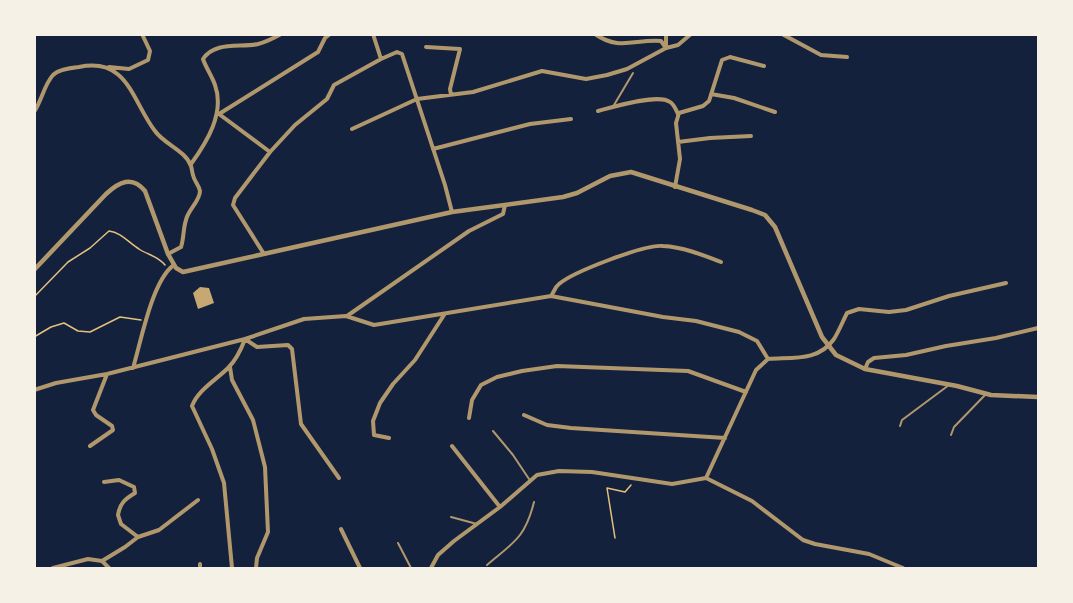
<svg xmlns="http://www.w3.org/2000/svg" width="1073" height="603" viewBox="0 0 1073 603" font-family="Inter,sans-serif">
	<rect width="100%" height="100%" fill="#14213d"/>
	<path fill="#c6a872" d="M200 287 209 288 214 303 198 309 193 293Z"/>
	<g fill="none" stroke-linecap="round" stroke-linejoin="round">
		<path stroke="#e5c07b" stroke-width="1.5" d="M34 297 68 262 90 248 109 231C121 232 129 243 139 249 148 255 158 256 165 265
			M34 337 51 327 64 323 78 331 90 332 120 317 141 320
			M615 538 607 488 625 492 631 485"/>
		<path stroke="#b1986c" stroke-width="2" d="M614 105 633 73
			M900 426 902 420 949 385
			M493 431 513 455 529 479
			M951 435 954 427 986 394
			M451 517 477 524
			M398 543 411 568
			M487 565C514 542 525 538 534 502"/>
		<path stroke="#b1986c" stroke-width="4" d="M373 34 381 59
			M595 34C619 51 635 39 661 41L666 48
			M666 34V47
			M782 34 821 55 847 57
			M426 47 460 49 450 89 451 95
			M109 67 129 69 148 60 150 51 142 34
			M711 94 734 98 775 112
			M598 111C613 107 658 93 670 102 674 104 676 110 678 114
			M34 112C42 100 44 85 53 75 59 69 71 68 79 67 128 57 132 101 155 131 164 144 186 151 191 166 192 169 192 172 193 175 194 181 199 185 200 191 200 201 188 210 186 220 183 229 184 238 181 247L168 254
			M352 129 417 99 473 92 542 71 586 79 607 75 627 69 666 48 678 45 691 34
			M678 142 710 138 751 136
			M433 149 530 124 571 119
			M270 152 219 114 318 52 325 38 330 34
			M191 164C207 142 225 113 215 85 212 76 206 68 203 59 215 41 240 48 258 44 266 42 274 38 281 34
			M675 187 680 159 676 123 679 113 703 106 709 101 722 60 730 57 764 66
			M264 254 233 205 235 198 270 152 295 125 327 99 334 85 381 59 397 52 402 54 445 185 452 212
			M551 296C554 292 555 287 559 284 573 272 645 244 663 246 683 247 703 255 721 262
			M347 316 469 231 503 214 505 205
			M230 367 232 380 253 420 265 467 268 532 257 558 256 568
			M133 368C141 342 152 280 174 265
			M865 369 868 362 874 358 906 355 946 346 996 338 1038 328
			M34 390 56 383 107 374 245 339 304 319 346 316 374 325 551 296 663 317 696 321 739 332 757 341 768 359
			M524 415 547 425 571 428 725 438
			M469 418 472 400 481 385 497 377 522 371 557 366 688 371 746 392
			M389 438 374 435 373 421 380 403 393 384 415 360 444 315
			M90 446 113 430 112 426 96 415 93 410 107 374
			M452 446 500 507
			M706 478 756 370 768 359C792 357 818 362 834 339 839 331 843 321 847 313L859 309 889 312 906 310 949 296 1006 283
			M706 478 752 501 803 540 815 544 869 554 903 568
			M104 482 119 480 134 487 135 493C125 499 120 503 118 515L121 524 138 537
			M341 529 360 568
			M102 561 125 547 138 537 159 530 198 500
			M200 564V568
			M53 568 88 559 102 561 109 568
			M232 568 224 483 212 449 192 406C198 390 216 380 228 368 236 360 241 350 245 339L257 347 288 345 292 349 301 424 339 478
			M431 568 438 555 454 541 500 507 537 475 559 471 592 472 672 484 706 478"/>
		<path stroke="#b1986c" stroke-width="4.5" d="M34 270 106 194C119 182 132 175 145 191L168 254 176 268 183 272 452 212 563 197 577 193 610 176 631 172 752 210 765 215 775 227 822 337 836 355 865 369 957 386 991 395 1038 397"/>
	</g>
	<rect width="1073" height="603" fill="none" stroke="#f6f1e7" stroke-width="72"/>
</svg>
